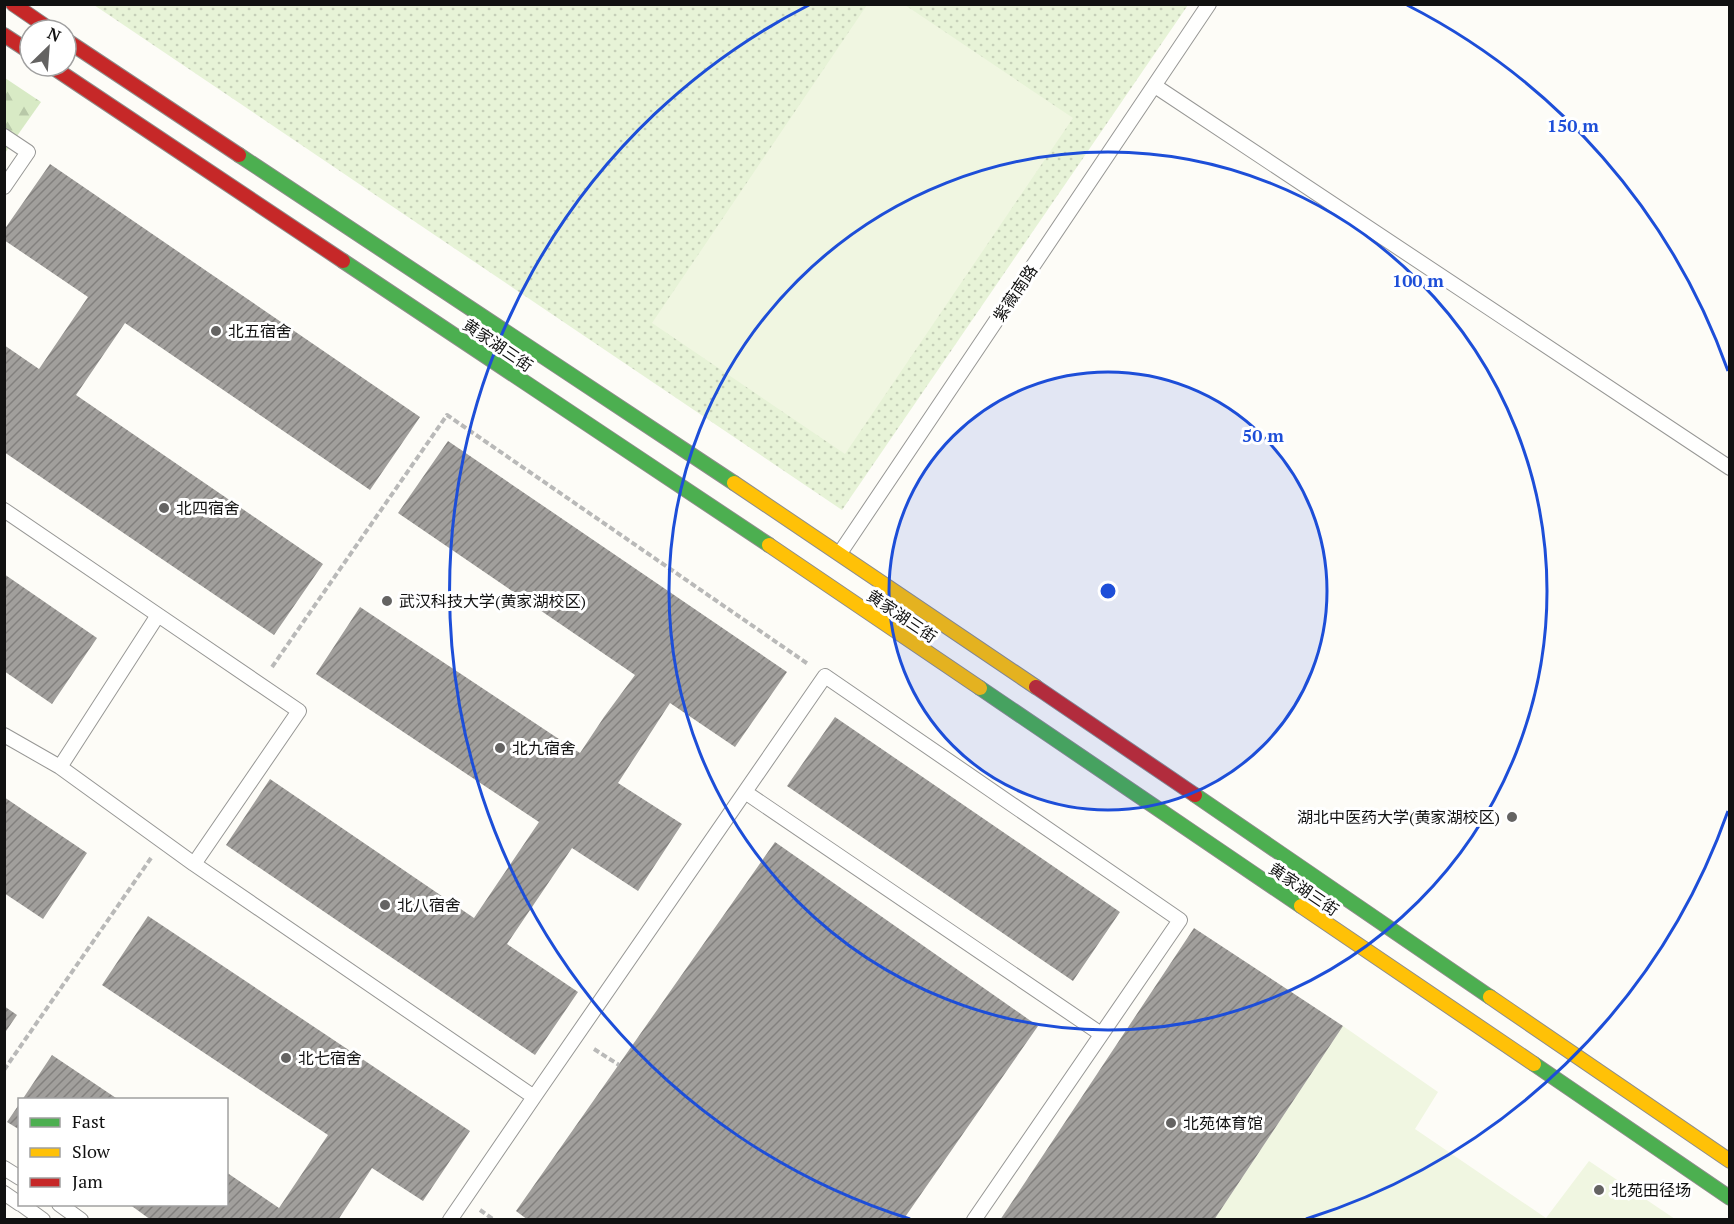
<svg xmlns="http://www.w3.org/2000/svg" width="1734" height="1224" viewBox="0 0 1734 1224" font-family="'PT Serif','Noto Sans SC',serif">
	<defs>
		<pattern id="green-dots" width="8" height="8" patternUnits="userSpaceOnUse" patternTransform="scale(1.5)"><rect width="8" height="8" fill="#e7f3d7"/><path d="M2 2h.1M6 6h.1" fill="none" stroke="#c5cfb8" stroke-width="1.8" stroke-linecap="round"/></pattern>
		<pattern id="forest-firs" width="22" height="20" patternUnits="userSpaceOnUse" patternTransform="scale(1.5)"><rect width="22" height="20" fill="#d8eac5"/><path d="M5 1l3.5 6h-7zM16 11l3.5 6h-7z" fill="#b8c8a8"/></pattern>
		<pattern id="building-hatch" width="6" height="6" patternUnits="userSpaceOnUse" patternTransform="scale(1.5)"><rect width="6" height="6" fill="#a19f9c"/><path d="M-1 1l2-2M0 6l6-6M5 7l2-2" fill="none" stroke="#82807e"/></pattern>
	</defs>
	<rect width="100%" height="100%" fill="#fdfcf7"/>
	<path fill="url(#green-dots)" d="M94 5H1188L842 510Z"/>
	<path fill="url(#forest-firs)" d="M5 78 41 102 5 153Z"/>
	<path fill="#f0f6e1" d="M867 5H905L1073 118 845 454 652 323Z
		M1343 1026 1438 1092 1415 1129 1546 1218 1589 1161 1675 1219 1214 1220Z"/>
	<path fill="url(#building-hatch)" d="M50 164 420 417 370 490 125 323 76 395 323 564 274 635 4 452V345L39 369 88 297 4 240V230Z
		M448 441 787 672 735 747 670 703 618 783 682 824 638 891 572 848 507 944 578 992 535 1055 226 845 270 779 474 918 539 822 316 674 360 607 580 753 604 717 635 675 398 513Z
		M4 574 97 638 52 704 4 671Z
		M835 717 1120 912 1073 981 787 786Z
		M4 797 87 853 43 919 4 893Z
		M775 842 1038 1026 903 1220H528L516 1211Z
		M148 916 470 1131 423 1201 372 1168 338 1220H151L129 1204H226V1172L279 1208 328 1135 102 985Z
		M1194 928 1343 1026 1214 1220H1000Z
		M4 1006 17 1015 4 1034Z
		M52 1055 119 1100H22Z
		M20 1103V1130L7 1122Z"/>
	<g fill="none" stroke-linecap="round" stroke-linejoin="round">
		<defs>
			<path id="lane" d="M1155 86 1730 468
				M4 136 28 152 4 187
				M4 510 158 615 60 767 194 864 534 1097 450 1220
				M840 553 1209 4
				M158 615 299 711 194 864
				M4 735 60 767
				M745 792 1101 1034
				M534 1097 825 676 1180 920 974 1220
				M4 1168 20 1178
				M4 1193 20 1204
				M21 1204 43 1220
				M59 1204 81 1220"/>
			<path id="fast" d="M239 155 734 483
				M343 261 769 545
				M980 688 1301 906
				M1195 795 1490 997
				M1534 1064 1730 1198"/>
			<path id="slow" d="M734 483 1036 687
				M769 545 980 688
				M1301 906 1534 1064
				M1490 997 1730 1161"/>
			<path id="jam" d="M13 4 51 30
				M4 35 30 52
				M66 40 239 155
				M51 66 343 261
				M1036 687 1195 795"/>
		</defs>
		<use href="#lane" stroke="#979795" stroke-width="16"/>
		<use href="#fast" stroke="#8e8d8b" stroke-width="16"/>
		<use href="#slow" stroke="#8e8d8b" stroke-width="16"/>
		<use href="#jam" stroke="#8e8d8b" stroke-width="16"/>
		<path stroke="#b9b9b8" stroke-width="4" stroke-dasharray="6 3" stroke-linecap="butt" d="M272 667 447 415 808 664
			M594 1049 619 1065
			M4 1070 151 858
			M480 1210 494 1220"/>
		<use href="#lane" stroke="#fffffe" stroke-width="14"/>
		<use href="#fast" stroke="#4caf50" stroke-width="14"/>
		<use href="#slow" stroke="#ffc107" stroke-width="14"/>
		<use href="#jam" stroke="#c62828" stroke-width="14"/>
	</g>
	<circle cx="1108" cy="591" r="219" fill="#1d4ed8" fill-opacity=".12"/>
	<g fill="none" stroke="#1d4ed8" stroke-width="3">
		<circle cx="1108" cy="591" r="219"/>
		<circle cx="1108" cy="591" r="439"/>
		<path d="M1728 811A658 658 0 0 1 1306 1219M910 1219A658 658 0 0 1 809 5M1407 5A658 658 0 0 1 1728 371"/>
	</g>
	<g fill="#646362" stroke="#fff" stroke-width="2">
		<circle cx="216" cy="331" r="6"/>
		<circle cx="164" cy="508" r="6"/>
		<circle cx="387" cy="601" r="6"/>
		<circle cx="500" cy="748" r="6"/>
		<circle cx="1512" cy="817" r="6"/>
		<circle cx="385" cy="905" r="6"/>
		<circle cx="286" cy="1058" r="6"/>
		<circle cx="1171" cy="1123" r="6"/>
		<circle cx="1599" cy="1190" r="6"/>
	</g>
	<g text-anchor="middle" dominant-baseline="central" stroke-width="6" stroke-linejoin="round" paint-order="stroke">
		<g font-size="16" fill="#111" stroke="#fff">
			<text transform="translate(1015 293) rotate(-56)">紫薇南路</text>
			<text transform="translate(498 345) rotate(34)">黄家湖三街</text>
			<text transform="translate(902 616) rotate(34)">黄家湖三街</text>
			<text transform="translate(1304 889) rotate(34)">黄家湖三街</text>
		</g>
		<g font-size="16" fill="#111" stroke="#fff" text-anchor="start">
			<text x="228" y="331">北五宿舍</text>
			<text x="176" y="508">北四宿舍</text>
			<text x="399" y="601">武汉科技大学(黄家湖校区)</text>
			<text x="512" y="748">北九宿舍</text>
			<text x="1500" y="817" text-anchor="end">湖北中医药大学(黄家湖校区)</text>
			<text x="397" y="905">北八宿舍</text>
			<text x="298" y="1058">北七宿舍</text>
			<text x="1183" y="1123">北苑体育馆</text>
			<text x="1611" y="1190">北苑田径场</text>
		</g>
	</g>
	<circle cx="1108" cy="591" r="9" fill="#1d4ed8" stroke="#fff" stroke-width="3"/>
	<g font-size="18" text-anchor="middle" font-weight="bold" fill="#1d4ed8" stroke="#fff" stroke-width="6" stroke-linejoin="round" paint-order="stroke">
		<text x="1573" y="132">150 m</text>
		<text x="1418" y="287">100 m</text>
		<text x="1263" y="442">50 m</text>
	</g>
	<rect width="1734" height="1224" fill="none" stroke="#111111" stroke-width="12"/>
	<rect x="18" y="1098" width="210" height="108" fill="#ffffff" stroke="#a0a0a0" stroke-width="1.5"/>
	<rect x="30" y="1118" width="30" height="9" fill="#4caf50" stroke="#a0a0a0" stroke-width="1.5"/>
	<text x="72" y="1128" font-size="18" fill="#111111">Fast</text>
	<rect x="30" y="1148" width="30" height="9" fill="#ffc107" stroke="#a0a0a0" stroke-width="1.5"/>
	<text x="72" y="1158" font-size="18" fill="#111111">Slow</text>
	<rect x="30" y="1178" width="30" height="9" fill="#c62828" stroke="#a0a0a0" stroke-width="1.5"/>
	<text x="72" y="1188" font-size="18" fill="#111111">Jam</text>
	<g transform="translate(48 48) rotate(25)"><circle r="28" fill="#ffffff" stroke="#a0a0a0" stroke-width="1.5"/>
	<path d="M0-4.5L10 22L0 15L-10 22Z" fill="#646362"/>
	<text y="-9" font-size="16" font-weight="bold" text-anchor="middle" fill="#111111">N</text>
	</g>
</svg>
